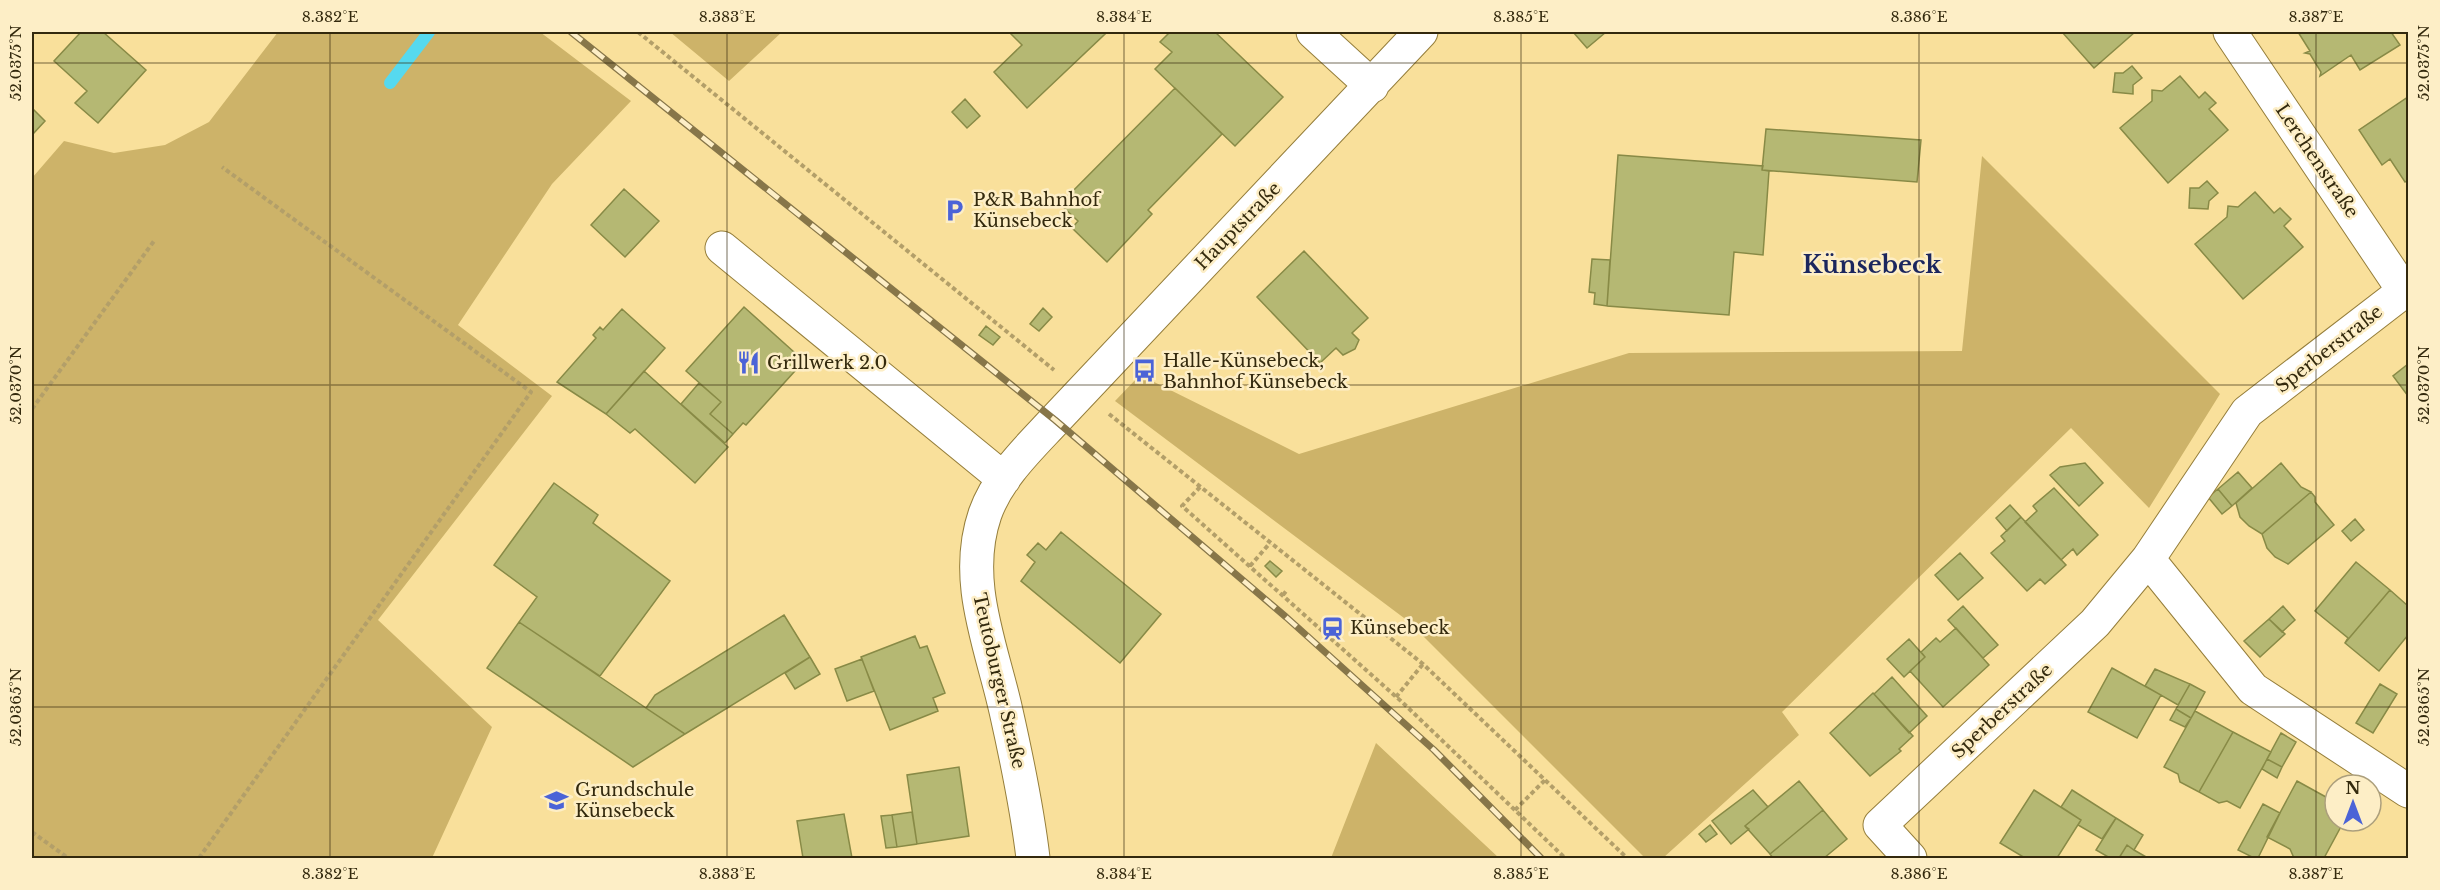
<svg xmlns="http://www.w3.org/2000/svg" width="2440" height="890" viewBox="0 0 2440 890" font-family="'Libre Baskerville',serif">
	<rect width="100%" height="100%" fill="#f9e09b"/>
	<path fill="#cdb369" d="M278 32H540L631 101 552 184 458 325 552 396 378 620 492 727 432 858H32V178L64 141 114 153 165 145 209 122Z
		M670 32H782L729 81Z
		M1982 156 2220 394 2149 508 2071 428 1782 712 1799 735 1663 858H1645L1408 621 1115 401 1140 375 1299 454 1629 353 1962 351Z
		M1376 743 1499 858H1331Z"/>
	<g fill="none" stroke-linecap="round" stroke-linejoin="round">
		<path stroke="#56d9ef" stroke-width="12" d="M390 83 429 32"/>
	</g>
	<path fill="#b5b873" stroke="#888a46" stroke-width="1.5" d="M81 32H103L146 70 98 123 75 103 87 91 54 61Z
		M1009 32H1102L1105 34 1027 108 994 72 1022 45Z
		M1170 32H1215L1283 97 1235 146 1155 69 1172 52 1160 42Z
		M1573 32H1606L1587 48Z
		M2062 32H2135L2094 68Z
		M2298 32H2391L2400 45 2360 70 2351 55 2320 76 2321 72 2310 54 2305 53 2310 51Z
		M2132 66 2142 78 2133 85V94L2113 92 2115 73H2123Z
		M2180 76 2199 98 2205 92 2216 103 2209 109 2228 130 2168 183 2120 128 2152 101V90L2162 91Z
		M1175 88 1222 134 1148 210 1152 214 1107 262 1072 228 1078 221 1060 204Z
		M2408 97V180L2405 182 2390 159 2382 165 2359 130Z
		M965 99 980 116 967 128 952 112Z
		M32 108 45 121 32 135Z
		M1766 129 1921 140 1917 182 1762 170Z
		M1618 155 1763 166 1762 170 1769 171 1763 255 1734 252 1729 315 1607 306Z
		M2207 181 2218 193 2209 201 2208 209 2189 208 2190 188H2199Z
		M624 189 659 221 625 257 591 225Z
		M2255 192 2274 213 2280 208 2291 219 2284 226 2303 247 2243 299 2195 244 2227 217 2228 206 2238 207Z
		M1304 251 1368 318 1352 333 1359 340 1355 349 1343 355 1336 348 1320 363 1257 297Z
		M1592 259 1610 260 1607 306 1594 304 1595 293 1589 292Z
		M744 307 804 361 746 425 743 423 733 434 710 414 721 402 686 371Z
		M1043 308 1052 317 1039 331 1030 324Z
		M622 309 665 348 606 414 557 382 596 338 593 335 600 327 603 330Z
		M986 326 1000 337 993 345 979 335Z
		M2408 364V396L2393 376Z
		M644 371 728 447 695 483 635 429 630 433 606 414Z
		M699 383 721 402 710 414 733 434 725 443 681 404Z
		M2085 463 2103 483 2079 506 2050 475 2060 467Z
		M2281 463 2301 487 2311 492 2262 534 2249 526 2240 517 2236 503Z
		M2238 472 2252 488 2232 506 2218 489Z
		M554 483 598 515 593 523 670 581 600 676 519 622 537 597 494 565Z
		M2054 488 2098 535 2077 555 2073 549 2061 560 2025 522 2037 511 2033 506Z
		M2218 489 2232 506 2222 514 2208 497Z
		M2311 492 2315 497V502L2334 525 2288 564 2275 557 2267 548 2262 534Z
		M2010 505 2021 517 2007 531 1996 518Z
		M2021 517 2066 565 2045 584 2040 579 2027 591 1991 553 2005 541 2001 536Z
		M2355 519 2364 530 2351 541 2342 531Z
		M1061 532 1161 614 1120 663 1021 581 1035 562 1027 555 1038 543 1046 550Z
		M1960 553 1983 578 1958 600 1935 575Z
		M1270 561 1282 571 1276 577 1265 566Z
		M2356 562 2390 590 2345 643 2348 638 2315 611Z
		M2390 590 2408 606V635L2379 671 2345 643Z
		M1963 606 1998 645 1983 658 1948 620Z
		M2283 606 2295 620 2282 632 2269 619Z
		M784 615 810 657 685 734 646 708 655 695Z
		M2269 619 2285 634 2260 657 2244 641Z
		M519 622 646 708 685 734 633 767 487 668Z
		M1956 628 1989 665 1943 707 1910 671 1925 657 1921 652 1936 638 1940 642Z
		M915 636 920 648 927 646 945 693 933 698 938 711 890 730 861 657Z
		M1909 639 1925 657 1904 677 1887 659Z
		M810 657 820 674 795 689 785 673Z
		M862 659 874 691 847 701 835 669Z
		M2112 668 2161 695 2137 738 2088 712Z
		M2155 669 2190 684 2178 705 2145 686Z
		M1892 677 1927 716 1909 733 1874 694Z
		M2190 684 2205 692 2191 718 2176 709Z
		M2380 684 2397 694 2373 733 2356 723Z
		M1873 693 1913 736 1899 749 1901 751 1870 776 1830 733Z
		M2176 709 2191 718 2185 727 2170 720Z
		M2195 711 2233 732 2199 792 2180 782 2178 774 2164 767Z
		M2233 732 2271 752 2240 808 2227 801 2219 803 2199 792Z
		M2281 733 2296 742 2282 767 2267 759Z
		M2267 759 2282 767 2277 778 2262 769Z
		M959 767 969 836 917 844 907 775Z
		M1799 781 1823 810 1770 854 1745 826Z
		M2297 781 2335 802V821H2344L2324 858H2294L2290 849 2267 837Z
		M1753 790 1768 807 1745 826 1749 829 1731 844 1712 821Z
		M2034 790 2081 820 2057 858H2025L2000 843Z
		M2072 790 2116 818 2102 839 2078 825 2081 820 2061 807Z
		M2263 804 2280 813 2258 858H2254L2238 850Z
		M1823 810 1847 839 1824 858H1773L1770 854Z
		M912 812 917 844 897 847 892 815Z
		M844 814 852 858H803L797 821Z
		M892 815 897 847 886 848 881 816Z
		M2116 818 2143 835 2134 850 2127 845 2119 858H2110L2096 850Z
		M1710 825 1717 834 1706 842 1699 834Z
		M2127 845 2134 850 2148 858H2119Z"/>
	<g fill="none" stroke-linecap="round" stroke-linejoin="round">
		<defs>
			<path id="minor" d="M1313 32 1372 86
				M2230 32 2404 291
				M722 248 1004 479
				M2148 559 2253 689 2408 791
				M1033 858C1027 808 1017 760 1006 711 992 647 962 581 985 514 998 477 1029 448 1055 420L1421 32
				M1910 858 1880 825 2095 623 2148 559 2247 412 2408 288"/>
		</defs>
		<use href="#minor" stroke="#957e3b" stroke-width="35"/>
		<path stroke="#b39f69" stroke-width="4" stroke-dasharray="4.5 3" stroke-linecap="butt" d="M638 32 1054 370
			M32 409 154 241
			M1109 414 1423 664 1627 858
			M1200 487 1182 506 1402 702 1565 858
			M1250 566 1270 543
			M1283 595 1287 590
			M1396 697 1423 664
			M1515 810 1546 779
			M32 832 68 858
			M199 858 531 392 222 167"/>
		<use href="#minor" stroke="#fff" stroke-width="33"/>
		<defs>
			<path id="rail" d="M571 32 1055 420 1286 617 1434 750 1541 858"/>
		</defs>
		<use href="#rail" stroke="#877649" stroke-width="7"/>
		<use href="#rail" stroke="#fdeec6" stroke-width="4.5" stroke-dasharray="14" stroke-linecap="butt"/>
	</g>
	<path fill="none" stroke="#33290d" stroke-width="1.5" stroke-opacity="0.45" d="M330 32V858M727 32V858M1124 32V858M1521 32V858M1919 32V858M2316 32V858M32 63H2408M32 385H2408M32 707H2408"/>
	<defs>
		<symbol id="parking-bare" viewBox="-9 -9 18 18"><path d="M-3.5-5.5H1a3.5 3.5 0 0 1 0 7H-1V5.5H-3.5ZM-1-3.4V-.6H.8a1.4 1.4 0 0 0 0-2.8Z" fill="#4b63d7" stroke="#fdeec6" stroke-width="2.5" paint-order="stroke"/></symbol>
		<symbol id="restaurant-bare" viewBox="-9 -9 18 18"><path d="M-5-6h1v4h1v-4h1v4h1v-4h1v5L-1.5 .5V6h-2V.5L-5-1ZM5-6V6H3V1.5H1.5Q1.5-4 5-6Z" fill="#4b63d7" stroke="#fdeec6" stroke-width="2.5" paint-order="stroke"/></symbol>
		<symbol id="bus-bare" viewBox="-9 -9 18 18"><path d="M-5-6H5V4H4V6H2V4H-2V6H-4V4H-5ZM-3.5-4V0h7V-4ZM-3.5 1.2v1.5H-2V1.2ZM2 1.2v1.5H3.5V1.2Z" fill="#4b63d7" stroke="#fdeec6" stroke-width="2.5" paint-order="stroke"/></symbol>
		<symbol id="station-bare" viewBox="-9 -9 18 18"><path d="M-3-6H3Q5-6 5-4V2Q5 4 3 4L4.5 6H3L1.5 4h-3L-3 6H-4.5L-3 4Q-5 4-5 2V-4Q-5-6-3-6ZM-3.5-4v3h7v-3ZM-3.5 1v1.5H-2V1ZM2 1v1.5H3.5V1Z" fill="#4b63d7" stroke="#fdeec6" stroke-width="2.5" paint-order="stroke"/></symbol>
		<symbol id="school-bare" viewBox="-9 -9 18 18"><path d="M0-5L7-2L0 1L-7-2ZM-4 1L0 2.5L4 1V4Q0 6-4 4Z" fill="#4b63d7" stroke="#fdeec6" stroke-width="2.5" paint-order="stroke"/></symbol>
	</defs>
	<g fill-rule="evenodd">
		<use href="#parking-bare" x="938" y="194" width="33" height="33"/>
		<use href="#restaurant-bare" x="732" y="346" width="33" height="33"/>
		<use href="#bus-bare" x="1128" y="354" width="33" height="33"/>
		<use href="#station-bare" x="1316" y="612" width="33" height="33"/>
		<use href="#school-bare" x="540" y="784" width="33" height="33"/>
	</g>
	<g text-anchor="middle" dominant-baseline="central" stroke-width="5" stroke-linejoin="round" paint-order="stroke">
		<g font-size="18" fill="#33290d" stroke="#fdeec6">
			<text transform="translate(2317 161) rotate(56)">Lerchenstraße</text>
			<text transform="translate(1238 226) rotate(-46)">Hauptstraße</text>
			<text transform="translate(2329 349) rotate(-38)">Sperberstraße</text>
			<text transform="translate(999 681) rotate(77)">Teutoburger Straße</text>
			<text transform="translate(2002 711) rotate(-43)">Sperberstraße</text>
		</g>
		<g font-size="18" fill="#33290d" stroke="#fdeec6" text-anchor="start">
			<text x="973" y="200">P&amp;R Bahnhof<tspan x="973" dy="21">Künsebeck</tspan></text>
			<text x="1163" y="361">Halle-Künsebeck,<tspan x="1163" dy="21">Bahnhof Künsebeck</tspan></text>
			<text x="767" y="363">Grillwerk 2.0</text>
			<text x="1350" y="628">Künsebeck</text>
			<text x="575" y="790">Grundschule<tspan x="575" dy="21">Künsebeck</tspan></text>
		</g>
		<g font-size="24" font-weight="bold" fill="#1b265e" stroke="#fdeec6">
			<text x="1872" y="264">Künsebeck</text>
		</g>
	</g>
	<rect width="2440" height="890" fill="none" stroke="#fdeec6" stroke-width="66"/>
	<g transform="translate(2353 803)"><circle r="28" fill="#fdeec6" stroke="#ac9f7c" stroke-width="1.5"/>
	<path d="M0-4.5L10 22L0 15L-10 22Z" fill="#4b63d7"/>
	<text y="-9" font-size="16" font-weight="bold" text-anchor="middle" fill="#33290d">N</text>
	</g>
	<rect x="33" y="33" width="2374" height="824" fill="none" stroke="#33290d" stroke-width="2"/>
	<g font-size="15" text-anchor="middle" fill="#33290d">
		<text x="330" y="22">8.382°E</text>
		<text x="727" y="22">8.383°E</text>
		<text x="1124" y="22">8.384°E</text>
		<text x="1521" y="22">8.385°E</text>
		<text x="1919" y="22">8.386°E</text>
		<text x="2316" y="22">8.387°E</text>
		<text transform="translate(16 63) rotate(-90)" y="5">52.0375°N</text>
		<text transform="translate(2424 63) rotate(-90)" y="5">52.0375°N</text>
		<text transform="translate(16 385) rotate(-90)" y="5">52.0370°N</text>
		<text transform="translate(2424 385) rotate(-90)" y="5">52.0370°N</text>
		<text transform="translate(16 707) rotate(-90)" y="5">52.0365°N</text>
		<text transform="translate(2424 707) rotate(-90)" y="5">52.0365°N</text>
		<text x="330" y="879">8.382°E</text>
		<text x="727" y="879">8.383°E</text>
		<text x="1124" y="879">8.384°E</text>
		<text x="1521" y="879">8.385°E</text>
		<text x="1919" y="879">8.386°E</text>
		<text x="2316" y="879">8.387°E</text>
	</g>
</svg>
